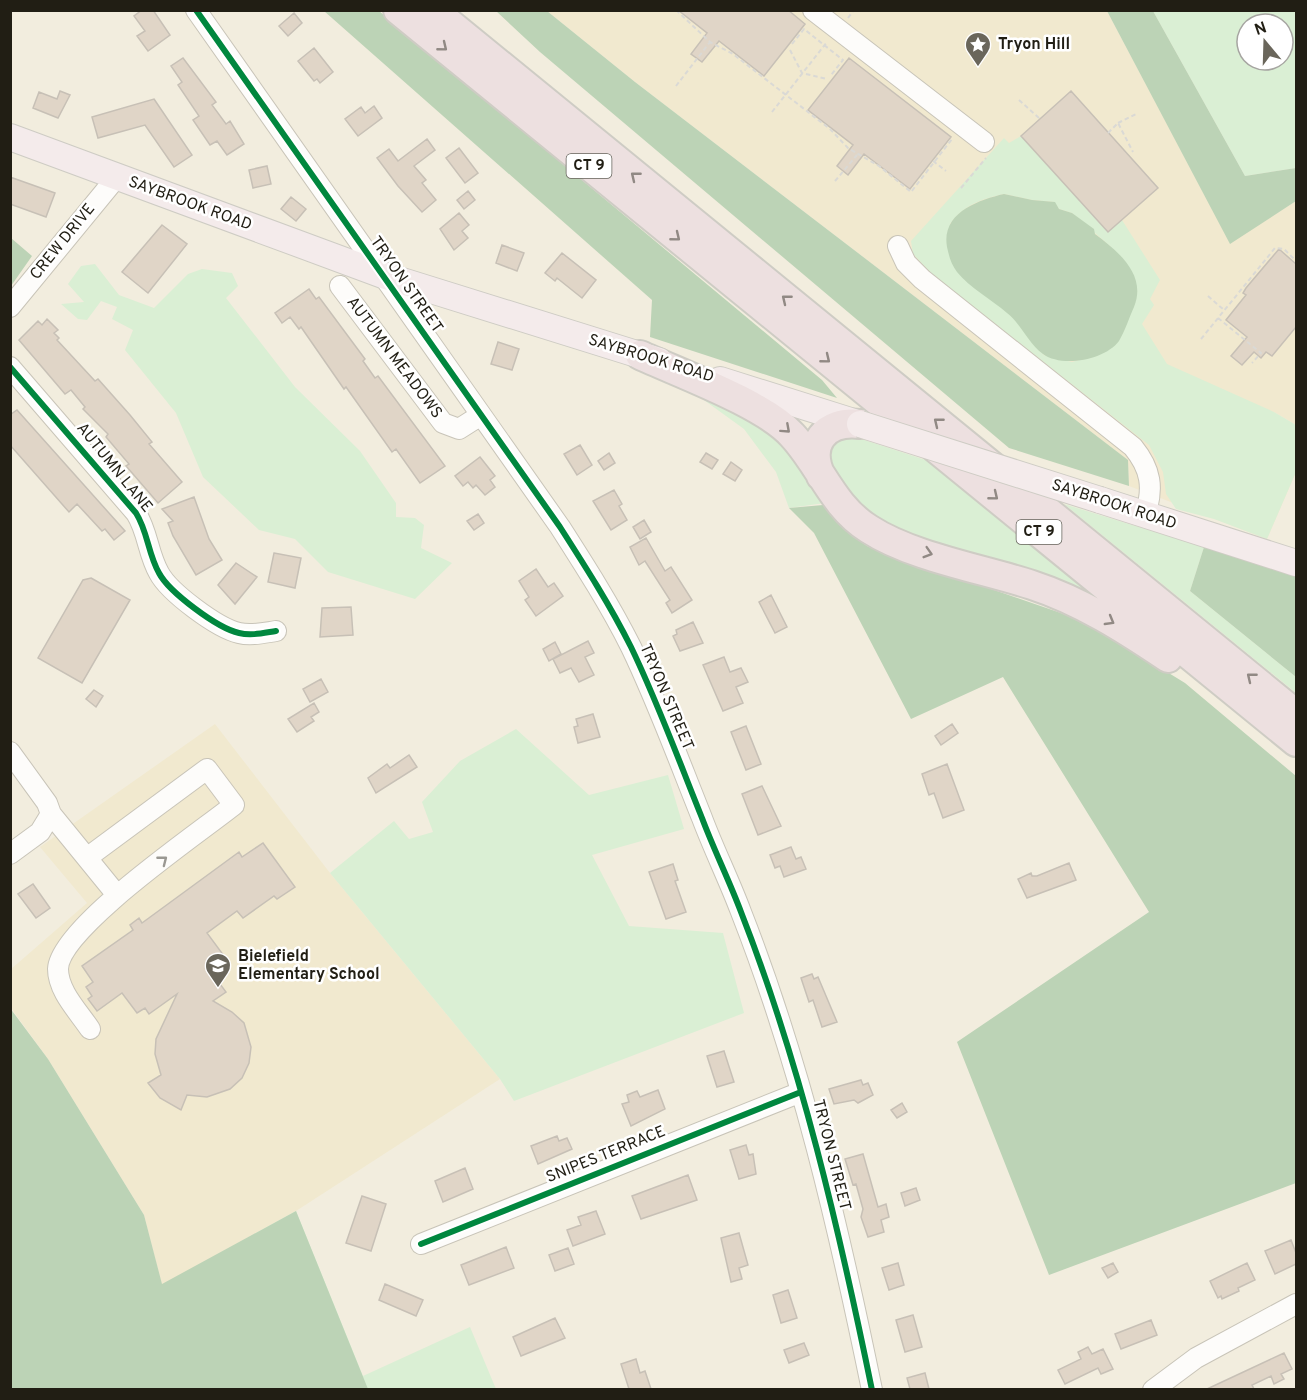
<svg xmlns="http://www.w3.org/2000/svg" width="1307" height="1400" viewBox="0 0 1307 1400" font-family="Overpass,sans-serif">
	<rect width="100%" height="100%" fill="#f2edde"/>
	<path fill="#f1e9cf" d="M547 11H1107L1230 243 1296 201V425L1274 412 1296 472 1267 539 1129 486 1128 460 635 82Z
		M215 724 330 873 500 1079 296 1211 162 1285 144 1215 48 1059 11 1008 10 970 87 903 40 847Z"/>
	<path fill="#daefd4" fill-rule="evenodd" d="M1153 11H1296V168L1245 176ZM1247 24H1283V60H1247Z
		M1021 136 1108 232 1122 220 1160 280 1150 299 1154 305 1142 324 1167 364 1274 412 1296 425V472L1267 539 1214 519 1176 509 1166 494 1163 472 1149 445 932 274 913 254 911 241 1004 138 1009 143ZM1004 194 1032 200 1054 202 1059 209 1072 213 1111 247 1090 357 1072 362 1044 355 1015 319 989 297 950 224C964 205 981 199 1004 194Z
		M95 264 119 295 154 308 188 274 202 269 232 273 238 286 226 298 295 387 360 451 396 503V517L415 518 424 525 421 548 452 563 415 599 328 572 295 539 259 530 203 477 176 413 125 350 133 330 112 319 117 307 101 301 87 320 78 319 61 304 84 302 68 284 81 266Z
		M697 395 734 408 780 434 825 503 789 508 776 472 744 429Z
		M849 435 935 463 1102 600 897 532 853 504 824 452 828 443Z
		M1064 504 1204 547 1190 591 1296 677V693Z
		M516 729 589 795 668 775 684 829 592 855 629 926 723 933 744 1013 514 1101 500 1079 330 873 394 821 409 839 433 832 422 802 460 761Z
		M296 1211 363 1376 470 1327 496 1389H103L233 1299 254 1234Z"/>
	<path fill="#bcd3b6" d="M324 11H379L822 380 837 398 650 337 652 300Z
		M496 11H547L635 82 1128 460 1129 486 1009 448 540 52Z
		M1107 11H1153L1245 176 1296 168V201L1230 244Z
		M1004 194 1032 200 1055 202 1059 209 1072 213 1094 229 1095 234C1119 252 1147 275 1134 307 1129 318 1125 331 1119 341 1105 360 1062 368 1043 354 1028 343 1021 324 1007 313 992 300 969 287 957 272 951 264 949 256 947 247 941 213 978 200 1004 194Z
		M11 238 32 256 11 286Z
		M823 505 845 530 867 546 1084 621 1185 683 1296 776V1183L1049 1275 957 1042 1149 912 1003 677 911 719 814 533 789 508Z
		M1204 547 1296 576V677L1190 591Z
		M10 1008 48 1059 144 1215 162 1284 296 1211 368 1389H11Z"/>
	<path fill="#e0d5c7" stroke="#c7c0b6" stroke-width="1.5" d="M142 10H153L170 35 148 51 137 36 145 31 134 16Z
		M678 10H788L805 24 764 76 719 41 702 62 691 54 707 33Z
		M294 13 302 23 288 36 279 26Z
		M314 48 333 72 320 83 317 79 314 81 298 61Z
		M183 58 216 102 212 105 226 124 230 121 244 144 227 155 217 141 210 145 193 120 199 116 178 85 182 82 171 66Z
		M849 58 951 137 910 189 864 154 848 175 837 166 853 145 808 110Z
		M60 91 70 95 58 118 33 108 39 92 57 99Z
		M1071 91 1158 188 1108 232 1021 136Z
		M154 99 192 155 174 167 145 125 98 138 92 117Z
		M374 106 382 118 358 136 345 119 361 107 365 113Z
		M427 139 435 150 414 166 426 180 422 183 436 200 422 212 398 186 377 158 389 149 398 161Z
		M459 148 478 173 465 183 446 158Z
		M267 166 271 184 253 188 249 170Z
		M10 177 55 193 46 217 10 204Z
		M468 191 475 200 464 209 457 200Z
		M291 197 306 209 296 221 281 209Z
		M459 213 469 225 462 231 468 238 454 250 440 229Z
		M162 225 187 244 148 293 122 272Z
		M502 245 524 253 517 271 496 263Z
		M1279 249 1296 264V327L1272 356 1266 352 1261 358 1254 352 1242 365 1231 356 1247 337 1226 320 1246 295 1243 293 1246 288Z
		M562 253 596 280 582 298 557 278 555 281 545 273Z
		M309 289 316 299 319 297 365 359 363 361 375 378 378 376 445 466 420 483 396 449 392 452 346 387 344 389 301 327 299 329 290 317 282 323 275 313Z
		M47 319 58 330 54 333 59 338 57 340 95 381 98 379 130 415 152 442 149 444 182 482 158 503 126 466 129 464 106 437 108 434 83 409 85 407 71 390 65 394 19 340 38 321 42 325Z
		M498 342 519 349 512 370 491 364Z
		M17 410 125 531 114 540 105 529 102 531 77 504 69 512 10 445V415Z
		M580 445 592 465 577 475 564 454Z
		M609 453 615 463 604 470 598 461Z
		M706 453 718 460 712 469 700 462Z
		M480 457 495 476 490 480 495 487 485 495 476 485 473 488 468 482 463 486 455 476Z
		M731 462 742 470 735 481 723 474Z
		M614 490 622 504 619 506 627 520 611 530 593 501Z
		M194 497 209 539 222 560 196 575 173 536 168 523 173 521 162 509Z
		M478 514 484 523 474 530 467 521Z
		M644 520 651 532 640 539 633 527Z
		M646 538 665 571 671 567 692 600 672 613 666 603 670 600 645 561 639 565 630 547Z
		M274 553 301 558 295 588 268 582Z
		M236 563 257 577 235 604 218 585Z
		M536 569 548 587 554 583 563 596 536 616 525 600 529 597 519 581Z
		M91 578 130 600 82 683 38 658 83 580Z
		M771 595 787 627 775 633 759 602Z
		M351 607 353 635 320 637 322 608Z
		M693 622 703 643 680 651 673 636 677 634 676 630Z
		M588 641 594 653 585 657 594 675 579 682 571 668 560 673 553 659Z
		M555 642 561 654 549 661 543 649Z
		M724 657 730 672 741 668 748 682 736 687 743 703 723 711 703 665Z
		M321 679 328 692 310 702 303 689Z
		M94 690 103 696 96 707 86 699Z
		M314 703 319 712 311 717 314 721 297 732 288 719Z
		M593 714 600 737 578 743 574 727 578 726 576 719Z
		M952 724 958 733 941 745 935 736Z
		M746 726 761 764 746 770 731 732Z
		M409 755 417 767 376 793 368 778 387 764 390 768Z
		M947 764 964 810 943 818 934 793 929 795 922 774Z
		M762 786 781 826 758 835 742 794Z
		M263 843 295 887 277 899 274 896 243 918 237 911 207 933 230 964 218 973 221 977 217 980 226 992 213 1001 232 1012 244 1023 251 1047 249 1063 242 1078 230 1089 207 1097 187 1095 181 1110 160 1098 148 1083 161 1075 155 1054 156 1039 177 994 149 1014 145 1008 137 1013 122 993 97 1011 88 999 92 996 86 987 93 982 82 966 133 930 130 925 139 918 142 923 239 852 242 857Z
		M791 847 796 859 801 857 806 869 784 877 780 866 775 868 770 855Z
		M1069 863 1076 880 1027 898 1018 879 1031 873 1032 876H1037Z
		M673 864 678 880 675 881 686 912 666 919 649 872Z
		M33 884 50 908 36 918 18 894Z
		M812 974 814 979 818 977 837 1022 822 1027 813 1000 809 1002 801 978Z
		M724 1051 734 1082 717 1087 707 1056Z
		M861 1080 863 1085 868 1083 873 1095 858 1103 854 1100 834 1104 829 1089Z
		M658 1090 665 1109 631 1126 622 1104 629 1102 627 1095 637 1091 640 1097Z
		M902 1103 907 1112 897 1118 891 1110Z
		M557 1136 559 1141 567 1138 572 1149 538 1164 531 1146Z
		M746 1145 749 1155 753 1154 756 1174 739 1179 730 1150Z
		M863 1154 878 1207 886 1204 889 1217 881 1220 884 1232 868 1237 861 1217 863 1209 856 1184 853 1185 845 1159Z
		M465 1168 473 1189 443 1202 435 1181Z
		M688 1175 697 1200 641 1219 632 1196Z
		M916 1188 920 1200 905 1206 901 1193Z
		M362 1196 386 1204 371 1251 346 1243Z
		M596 1211 605 1234 573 1246 567 1230 581 1225 578 1217Z
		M739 1233 748 1265 739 1268 742 1279 731 1282 721 1238Z
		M1291 1240 1296 1253V1264L1275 1274 1265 1251Z
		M506 1247 514 1268 469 1285 461 1265Z
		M568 1248 574 1264 555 1271 549 1255Z
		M898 1263 904 1285 889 1290 882 1268Z
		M1113 1263 1118 1272 1108 1278 1102 1268Z
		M1247 1263 1255 1280 1238 1288 1239 1291 1222 1299 1221 1296 1218 1298 1210 1281Z
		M385 1284 423 1300 416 1316 379 1300Z
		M788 1290 797 1318 781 1323 773 1295Z
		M913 1315 922 1347 905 1352 896 1320Z
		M555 1318 565 1338 521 1356 513 1337Z
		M1151 1320 1157 1335 1121 1349 1115 1334Z
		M804 1343 809 1355 789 1363 784 1350Z
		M1088 1347 1092 1354 1103 1349 1113 1369 1101 1374 1098 1368 1065 1384 1058 1370 1081 1359 1078 1352Z
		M1284 1353 1292 1369 1281 1374 1284 1379 1274 1384 1271 1376 1252 1385 1254 1389H1207Z
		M636 1359 640 1373 645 1371 651 1389H629L621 1364Z
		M925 1373 929 1389H910L907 1378Z"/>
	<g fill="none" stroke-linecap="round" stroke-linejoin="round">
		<defs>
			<path id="minor" d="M196 10 560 527C585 566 610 605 631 647 658 703 679 761 702 818 714 850 729 880 741 912 801 1065 839 1229 872 1390
				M813 10 984 142
				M898 246 906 263 922 279 1133 447C1151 469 1154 488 1145 515
				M340 286 443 423 459 429 481 415
				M10 307 116 178
				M10 367 136 513C148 532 148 554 159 573 169 592 217 628 239 633 251 636 263 633 276 631
				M10 752 47 803 51 814 40 832 10 854
				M51 814 117 895
				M88 857 207 769 234 805C199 833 59 928 58 969 58 991 78 1011 90 1029
				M421 1244 801 1092
				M1153 1390 1196 1358 1296 1304"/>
			<path id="major" d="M10 137 383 275 659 361
				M720 380 860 424
				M1100 500 1296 563"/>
			<path id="highway" d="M398 10 1296 742
				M433 10 1296 714
				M640 355C681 374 764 404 792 435 821 466 832 506 869 529 912 557 983 569 1032 585 1081 601 1125 629 1168 658
				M821 476C806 444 825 420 860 424"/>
		</defs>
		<use href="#minor" stroke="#c8c4b8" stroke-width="22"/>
		<use href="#major" stroke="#ceccc4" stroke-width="28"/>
		<use href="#highway" stroke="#ceccc4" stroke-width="32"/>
		<path stroke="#dad9d5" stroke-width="2" stroke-dasharray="4.5 3" stroke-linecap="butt" d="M676 10 710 42 733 54 830 129 848 148 879 166 911 192 952 139
			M848 18 854 10
			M792 44 804 29 843 60 831 75
			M790 50 802 73 827 79
			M676 86 710 42
			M1019 100 1040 119
			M772 112 827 42
			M1118 123 1136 114
			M1108 133 1118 123 1133 152
			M933 161 946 171
			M835 181 857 155
			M961 188 986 158
			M1208 296 1224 310
			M1218 318 1261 353 1252 363
			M1201 339 1275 248 1284 249 1296 261"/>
		<use href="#minor" stroke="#fdfcfa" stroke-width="20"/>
		<use href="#major" stroke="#f4ebeb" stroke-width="26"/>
		<use href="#highway" stroke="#ede0e0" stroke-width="28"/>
		<defs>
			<path id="major-bridge" d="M860 424 1100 500"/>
		</defs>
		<use href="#major-bridge" stroke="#ceccc4" stroke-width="28" stroke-linecap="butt"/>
		<use href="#major-bridge" stroke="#f4ebeb" stroke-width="26"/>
		<defs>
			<path id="cycleway" d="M196 10 560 527C585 566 610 605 631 647 658 703 679 761 702 818 714 850 729 880 741 912 801 1065 839 1229 872 1390
				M10 367 136 513C148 532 148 554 159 573 169 592 217 628 239 633 251 636 263 633 276 631
				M421 1244 801 1092"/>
		</defs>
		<use href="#cycleway" stroke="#fff" stroke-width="10"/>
		<use href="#cycleway" stroke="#00873e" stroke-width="6"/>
	</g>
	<defs><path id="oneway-chevron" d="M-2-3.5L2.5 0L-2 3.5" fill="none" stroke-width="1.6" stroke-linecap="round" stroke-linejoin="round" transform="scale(1.5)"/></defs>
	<g stroke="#918984">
		<use href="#oneway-chevron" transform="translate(443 47) rotate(39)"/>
		<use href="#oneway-chevron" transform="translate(635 176) rotate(-141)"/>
		<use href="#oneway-chevron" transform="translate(676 237) rotate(39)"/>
		<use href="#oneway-chevron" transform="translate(786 299) rotate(-141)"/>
		<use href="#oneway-chevron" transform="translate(826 359) rotate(39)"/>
		<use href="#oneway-chevron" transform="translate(938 422) rotate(-141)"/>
		<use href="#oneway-chevron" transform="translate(786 429) rotate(42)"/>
		<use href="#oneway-chevron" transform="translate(994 496) rotate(39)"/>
		<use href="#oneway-chevron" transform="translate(928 553) rotate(17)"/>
		<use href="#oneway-chevron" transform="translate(1110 621) rotate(30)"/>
		<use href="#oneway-chevron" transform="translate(1251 677) rotate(-141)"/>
	</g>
	<use stroke="#9a9892" href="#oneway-chevron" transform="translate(163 860) rotate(-38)"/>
	<defs>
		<symbol id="sight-pin" viewBox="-11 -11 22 30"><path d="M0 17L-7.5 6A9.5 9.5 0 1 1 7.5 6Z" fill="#6a665b" stroke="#fff"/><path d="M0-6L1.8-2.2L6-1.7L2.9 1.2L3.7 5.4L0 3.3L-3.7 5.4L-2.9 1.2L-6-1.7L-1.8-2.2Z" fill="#fff"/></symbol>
		<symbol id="school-pin" viewBox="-11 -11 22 30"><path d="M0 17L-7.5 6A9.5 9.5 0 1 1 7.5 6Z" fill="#6a665b" stroke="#fff"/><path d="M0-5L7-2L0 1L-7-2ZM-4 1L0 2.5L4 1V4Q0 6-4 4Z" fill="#fff"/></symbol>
	</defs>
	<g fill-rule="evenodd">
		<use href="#sight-pin" x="963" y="30" width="30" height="40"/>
		<use href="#school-pin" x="203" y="951" width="30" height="40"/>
	</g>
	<g text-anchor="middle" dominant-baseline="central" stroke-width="5" stroke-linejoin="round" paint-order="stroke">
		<g fill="#fff" stroke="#64625a" stroke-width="1.5">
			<rect x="566.5" y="154" width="45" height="24" rx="4.5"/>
			<rect x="1016.5" y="520" width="45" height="24" rx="4.5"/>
		</g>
		<g font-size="15" font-weight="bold" fill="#211e14">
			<text x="589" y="166">CT 9</text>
			<text x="1039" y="532">CT 9</text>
		</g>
		<g font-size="16" font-weight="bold" fill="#211e14" stroke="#fff" text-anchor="start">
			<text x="998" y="45">Tryon Hill</text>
			<text x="238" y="957">Bielefield<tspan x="238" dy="18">Elementary School</tspan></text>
		</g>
		<g font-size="16" fill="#211e14" stroke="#fff">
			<text transform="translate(190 204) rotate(20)">SAYBROOK ROAD</text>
			<text transform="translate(63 242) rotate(-51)">CREW DRIVE</text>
			<text transform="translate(406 285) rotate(55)">TRYON STREET</text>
			<text transform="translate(394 358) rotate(53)">AUTUMN MEADOWS</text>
			<text transform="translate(651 359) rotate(17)">SAYBROOK ROAD</text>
			<text transform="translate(114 468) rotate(51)">AUTUMN LANE</text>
			<text transform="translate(1114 505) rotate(18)">SAYBROOK ROAD</text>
			<text transform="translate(666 697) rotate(67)">TRYON STREET</text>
			<text transform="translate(606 1155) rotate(-22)">SNIPES TERRACE</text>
			<text transform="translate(831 1155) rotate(76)">TRYON STREET</text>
		</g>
	</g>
	<rect width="1307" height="1400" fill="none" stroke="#211e14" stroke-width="24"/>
	<g transform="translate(1265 42) rotate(341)"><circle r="28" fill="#ffffff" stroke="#a6a5a1" stroke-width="1.5"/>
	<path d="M0-4.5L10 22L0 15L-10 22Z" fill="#6a665b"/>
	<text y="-9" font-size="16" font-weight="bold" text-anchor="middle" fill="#211e14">N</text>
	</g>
</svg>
